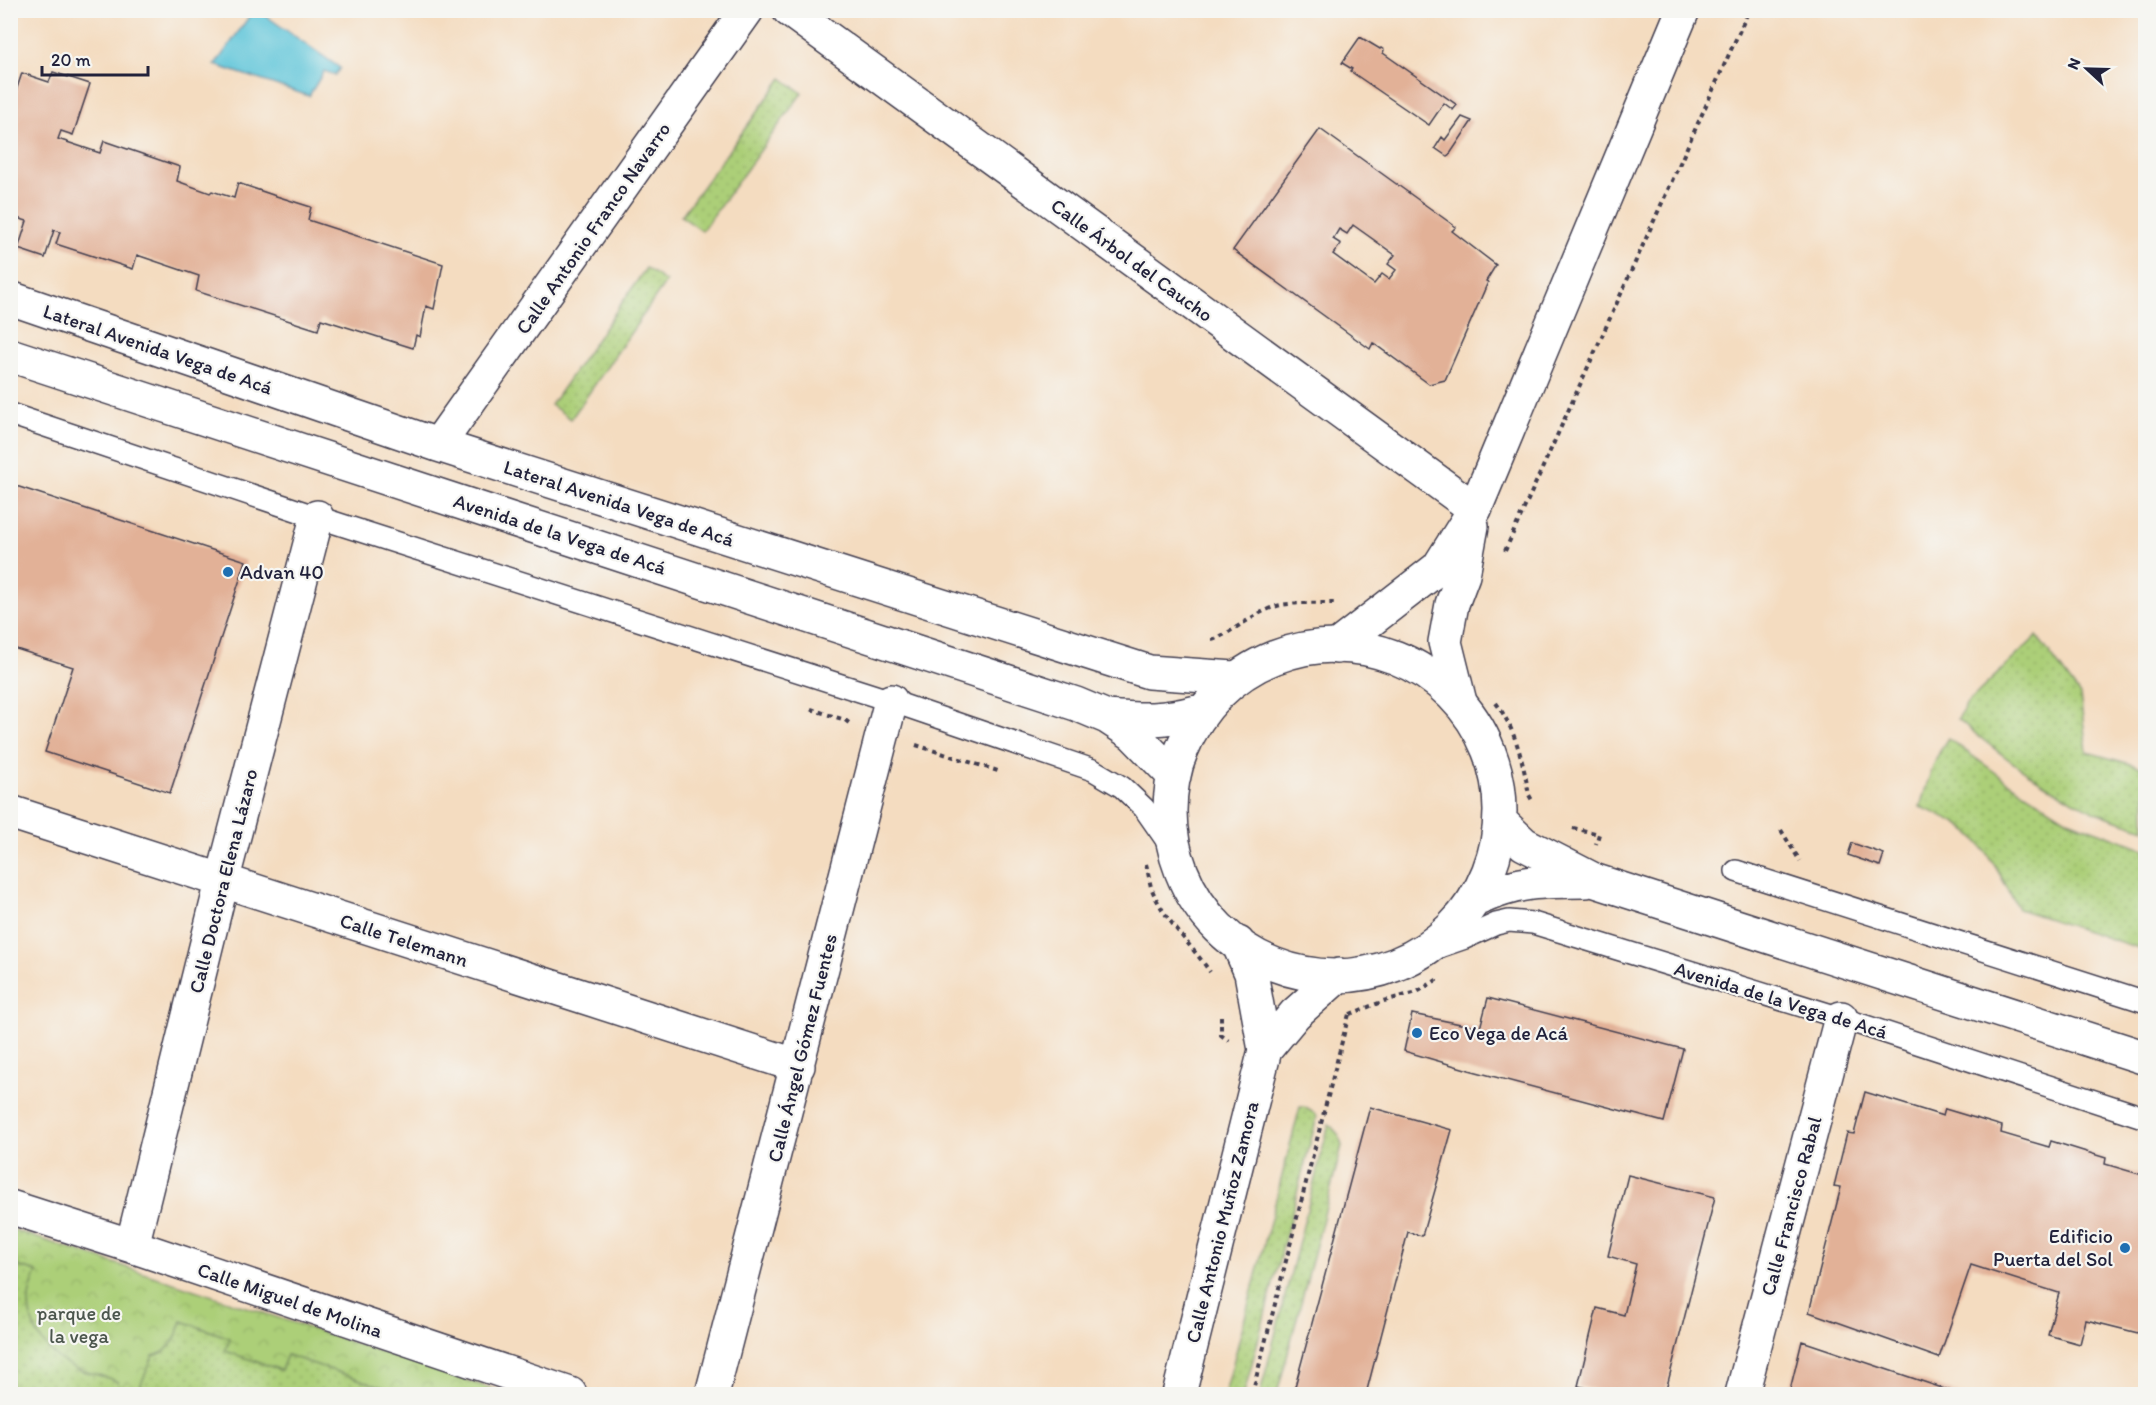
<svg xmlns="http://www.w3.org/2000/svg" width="2156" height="1405" viewBox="0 0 2156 1405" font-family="Itim,sans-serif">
	<defs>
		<pattern id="park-crowns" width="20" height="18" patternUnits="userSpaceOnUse" patternTransform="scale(1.5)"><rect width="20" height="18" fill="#accf78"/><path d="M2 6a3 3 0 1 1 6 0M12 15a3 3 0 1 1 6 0" fill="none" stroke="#94b169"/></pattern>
		<pattern id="garden-dots" width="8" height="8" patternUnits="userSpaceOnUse" patternTransform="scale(1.5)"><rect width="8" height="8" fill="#accf78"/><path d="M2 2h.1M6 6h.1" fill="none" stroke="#94b169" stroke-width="1.8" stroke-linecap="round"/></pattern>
	</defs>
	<rect width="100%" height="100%" fill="#f6f6f2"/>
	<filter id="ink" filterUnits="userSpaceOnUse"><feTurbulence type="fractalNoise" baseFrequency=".0167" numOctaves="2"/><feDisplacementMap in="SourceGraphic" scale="12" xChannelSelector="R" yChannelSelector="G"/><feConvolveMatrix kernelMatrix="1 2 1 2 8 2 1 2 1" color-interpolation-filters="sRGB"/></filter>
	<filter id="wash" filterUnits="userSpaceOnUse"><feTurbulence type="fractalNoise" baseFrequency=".008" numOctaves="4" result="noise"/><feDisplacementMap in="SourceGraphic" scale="24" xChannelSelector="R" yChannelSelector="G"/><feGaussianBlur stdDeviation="1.35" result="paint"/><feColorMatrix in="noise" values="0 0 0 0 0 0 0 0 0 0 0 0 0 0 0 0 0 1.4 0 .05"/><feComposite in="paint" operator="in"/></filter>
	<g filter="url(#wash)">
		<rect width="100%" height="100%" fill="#f4dcc0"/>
		<path fill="url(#park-crowns)" stroke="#67785a" stroke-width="1.5" d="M11 1229 508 1394H11Z"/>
		<path fill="url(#garden-dots)" stroke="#67785a" stroke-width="1.5" d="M782 78 802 93 702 231 681 216Z
			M646 268 666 282 571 419 551 405Z
			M2037 636 2080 695 2087 752 2145 768V829C2131 824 2115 820 2101 814 2049 792 2001 756 1958 719L1967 703Z
			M1948 738 2007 781 2068 820 2145 849V950L2018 909C2003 879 1982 835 1951 820 1941 815 1930 811 1920 807 1927 783 1934 758 1948 738Z
			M1300 1107H1304L1316 1114 1317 1117 1244 1394H1225Z
			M1329 1124 1339 1135 1342 1146 1277 1394H1260Z
			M11 1264 37 1272C34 1280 29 1290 29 1299 28 1332 52 1361 83 1371 97 1375 105 1376 118 1382L120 1394H11Z
			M182 1321 230 1338 225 1351 281 1370 287 1355 403 1394H143L141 1384 153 1356C171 1352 176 1338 182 1321Z"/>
		<path fill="#5dc5d9" stroke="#40748a" stroke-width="1.5" d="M259 11 340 68 335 75 324 71 309 96 215 65 253 11Z"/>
		<g id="blocks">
			<path fill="#e2b197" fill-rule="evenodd" d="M1360 37 1380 49 1381 48 1384 50 1383 53 1457 105 1453 110 1444 103 1429 125 1350 71 1352 69 1342 63Z
				M53 72 90 84 73 135 61 131 58 139 100 153 104 141 180 167 177 181 210 193 212 191 234 198 238 183 273 195 311 207 308 220 443 264 434 309 426 306 420 337 416 335 413 348 321 319 318 330 196 291 199 276 137 255 133 269 56 244 60 232 54 230 45 258 18 249 27 221 10 216V109L22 73 49 82Z
				M1462 117 1472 121 1448 157 1435 148 1442 137 1445 140Z
				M1320 129 1456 227 1452 231 1496 265 1486 281 1488 282 1445 380 1429 384 1373 343 1370 349 1233 250ZM1353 225 1395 255 1388 264 1396 270 1389 279 1382 274 1374 284 1333 254 1341 244 1333 239 1339 229 1347 234Z
				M10 484 246 561 170 793 45 752 73 667 10 647Z
				M1852 843 1884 854 1880 866 1848 855Z
				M1488 998 1683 1049 1664 1122 1469 1070 1404 1051 1412 1014 1480 1028Z
				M1865 1092 1943 1116 1945 1109 2002 1126 2001 1133 2049 1147 2051 1141 2106 1158 2105 1164 2146 1176V1335L2086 1320 2080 1344 2048 1335 2059 1293 1971 1265 1939 1358 1809 1312 1841 1187 1834 1186 1847 1133 1854 1134Z
				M1370 1107 1452 1130 1422 1236 1408 1232 1366 1394H1293Z
				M1628 1175 1715 1197 1665 1394H1614L1578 1386 1597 1308 1624 1315 1630 1290 1636 1264 1608 1256Z
				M1802 1341 1960 1394H1789Z"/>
		</g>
	</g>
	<g filter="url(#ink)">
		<use href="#blocks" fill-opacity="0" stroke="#423e4f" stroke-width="1.5"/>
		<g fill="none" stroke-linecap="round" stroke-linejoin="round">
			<defs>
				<path id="lane" d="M10 414 317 517 891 701 1093 770 1122 787 1144 808 1176 854
					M1736 871 2146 1002
					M1414 952 1436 948 1465 938 1496 924 1509 921 1533 923 1841 1018 2146 1118"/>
				<path id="street" d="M789 10 1475 509
					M10 298 438 445 1149 672 1234 678
					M438 445 747 10
					M1336 647 1438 568 1475 509 1683 10
					M1460 702 1445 642 1452 604 1463 575 1472 526
					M10 812 798 1066
					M10 1207 132 1246 570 1394
					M132 1246 222 882 317 517
					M712 1394 891 701
					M1742 1394 1841 1018"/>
				<path id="secondary" d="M10 355 1076 704 1107 717 1133 734 1174 776
					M1170 811a165 165 0 1 1 330 0a165 165 0 1 1-330 0Z
					M1107 717C1141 720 1163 721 1197 712
					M1502 823 1524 844 1596 881 2146 1058
					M1477 899C1519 881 1540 881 1586 881
					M1238 943 1251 973 1265 1050
					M1179 1394 1265 1050 1295 1014 1339 975"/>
			</defs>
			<use href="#lane" stroke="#423e4f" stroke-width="24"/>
			<use href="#street" stroke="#423e4f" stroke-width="36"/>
			<use href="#secondary" stroke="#423e4f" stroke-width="36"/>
			<path stroke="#423e4f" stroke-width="4" stroke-dasharray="4.5 4.5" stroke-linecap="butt" d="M1505 551 1749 10
				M1212 640C1236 631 1255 611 1281 605 1298 602 1317 603 1334 603
				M1496 703C1516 730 1523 762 1529 795L1533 802
				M811 709 845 720 849 723
				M916 745 1001 772
				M1573 828 1599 834 1596 844
				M1781 830 1800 861
				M1146 864C1148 871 1149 879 1151 887 1163 919 1191 944 1210 972
				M1350 1014 1384 1001 1417 992 1440 978
				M1221 1016V1035L1229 1041
				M1252 1394 1349 1014"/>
			<use href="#lane" stroke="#fff" stroke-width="21"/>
			<use href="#street" stroke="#fff" stroke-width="33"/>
			<use href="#secondary" stroke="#fff" stroke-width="33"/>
		</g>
	</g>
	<g fill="#1f6fb2" stroke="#f6f6f2" stroke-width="2">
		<circle cx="228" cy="572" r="6"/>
		<circle cx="1417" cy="1033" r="6"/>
		<circle cx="2125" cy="1248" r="6"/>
	</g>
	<g text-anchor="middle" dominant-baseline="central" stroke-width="4.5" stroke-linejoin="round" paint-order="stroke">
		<g font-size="20" fill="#22223b" stroke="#f6f6f2">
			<text transform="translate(593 228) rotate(-55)">Calle Antonio Franco Navarro</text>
			<text transform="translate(1132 260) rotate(36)">Calle Árbol del Caucho</text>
			<text transform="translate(158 349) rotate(19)">Lateral Avenida Vega de Acá</text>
			<text transform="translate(619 503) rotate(18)">Lateral Avenida Vega de Acá</text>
			<text transform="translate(560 534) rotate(18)">Avenida de la Vega de Acá</text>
			<text transform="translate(223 881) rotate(-76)">Calle Doctora Elena Lázaro</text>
			<text transform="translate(404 940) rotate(18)">Calle Telemann</text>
			<text transform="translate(1781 1000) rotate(17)">Avenida de la Vega de Acá</text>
			<text transform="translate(802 1048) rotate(-76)">Calle Ángel Gómez Fuentes</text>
			<text transform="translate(1791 1206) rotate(-75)">Calle Francisco Rabal</text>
			<text transform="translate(1222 1222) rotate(-76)">Calle Antonio Muñoz Zamora</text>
			<text transform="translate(290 1300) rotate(19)">Calle Miguel de Molina</text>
		</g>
		<g font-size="20" fill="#22223b" stroke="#f6f6f2" text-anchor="start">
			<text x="240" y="572">Advan 40</text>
			<text x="1429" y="1033">Eco Vega de Acá</text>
			<text x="2113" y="1236" text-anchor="end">Edificio<tspan x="2113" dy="23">Puerta del Sol</tspan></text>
		</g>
		<g font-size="20" fill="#4b564d" stroke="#f6f6f2">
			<text x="79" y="1313">parque de<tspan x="79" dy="23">la vega</tspan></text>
		</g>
	</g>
	<rect width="2156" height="1405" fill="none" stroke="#f6f6f2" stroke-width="36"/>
	<g transform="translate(2087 69) rotate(292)" stroke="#f6f6f2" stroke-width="4.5" paint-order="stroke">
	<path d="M0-4.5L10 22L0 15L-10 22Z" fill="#22223b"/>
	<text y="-9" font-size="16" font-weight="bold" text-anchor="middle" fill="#22223b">N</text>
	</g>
	<path d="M42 66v9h106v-9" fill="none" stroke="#22223b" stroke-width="3"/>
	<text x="51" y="66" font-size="18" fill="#22223b" stroke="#f6f6f2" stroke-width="4.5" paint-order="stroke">20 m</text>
</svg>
